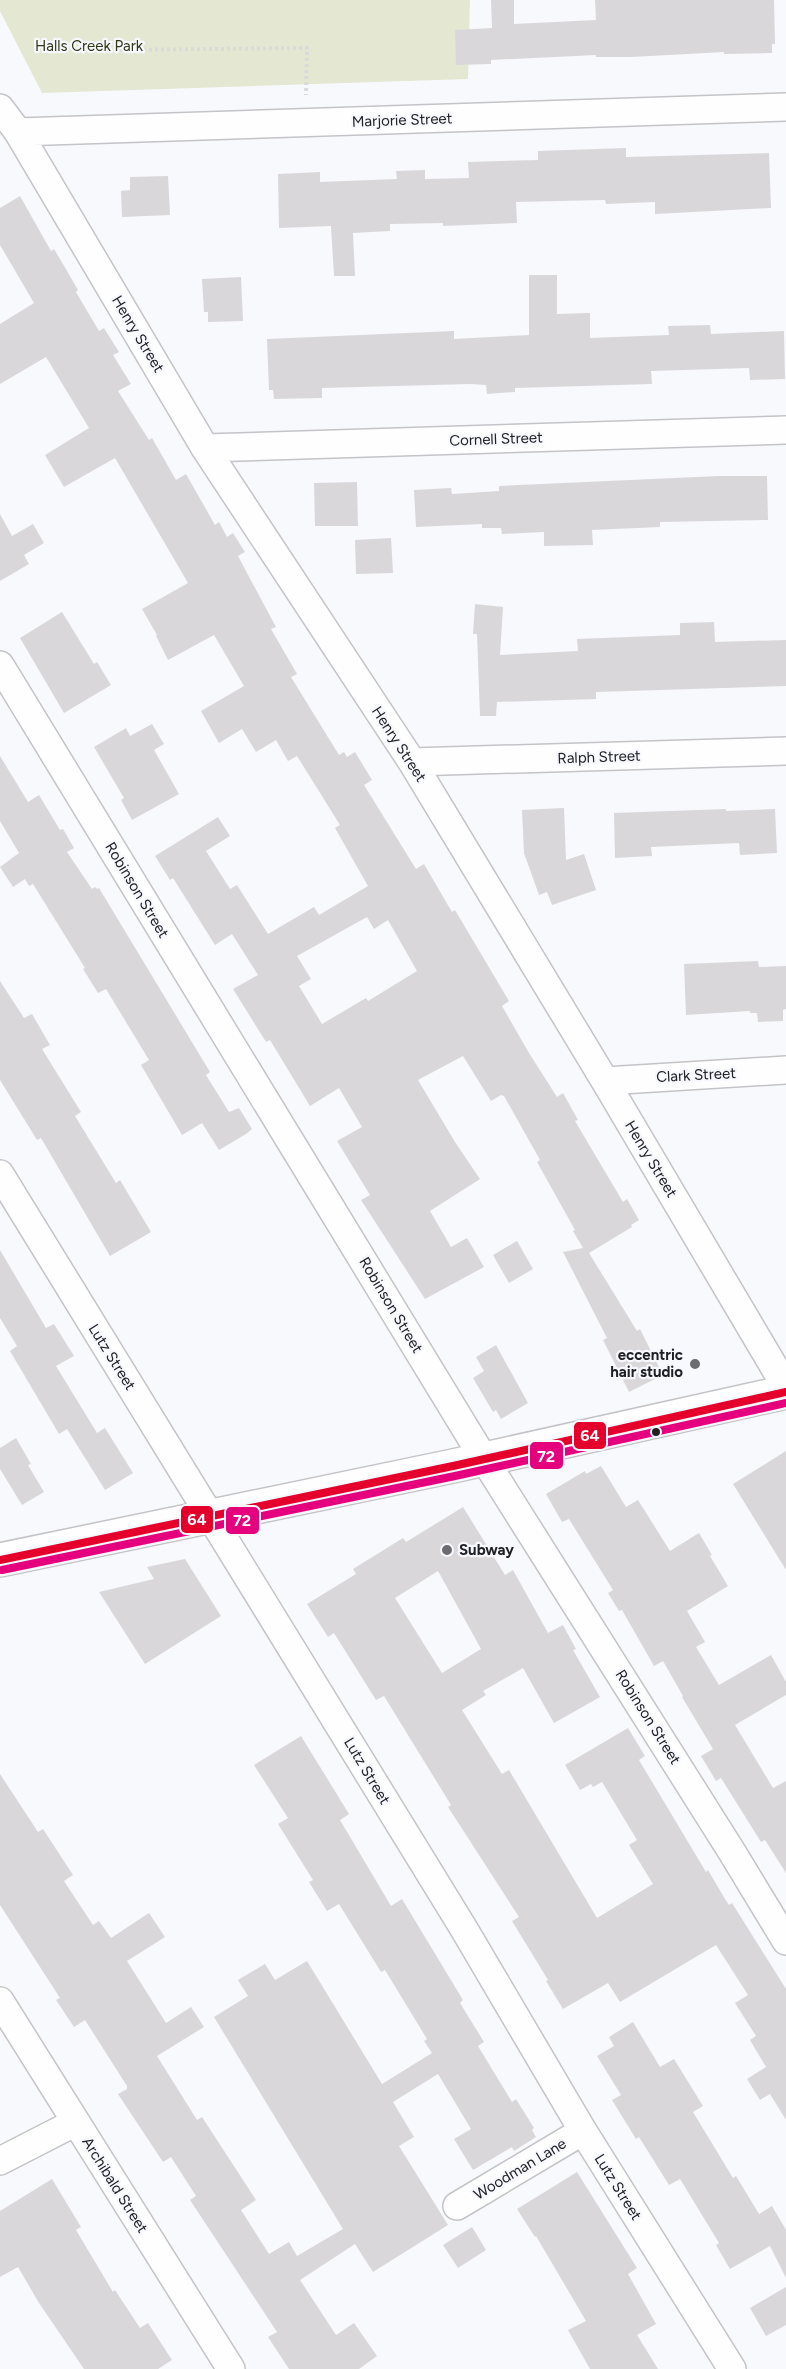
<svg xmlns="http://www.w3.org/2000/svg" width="786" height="2369" viewBox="0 0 786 2369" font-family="Figtree,sans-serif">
	<rect width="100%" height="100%" fill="#f8f9fd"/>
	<path fill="#e4e8d2" d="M0 0H470L468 79 42 93 0 11Z"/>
	<path fill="#d9d7da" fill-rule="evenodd" d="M491 0H514V24L596 20 595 0H774L775 44H772V53L724 54V52L632 57H596V55L491 60V64L456 65 455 30 492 28Z
		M626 148V157L769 153 771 208 655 214V202L606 204 605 200 516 202 517 223 443 226V223L390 224V231L353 233 355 276H334L331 226 279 228 278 174 320 172V182L397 179 396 171 425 170V179L469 178 468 162 538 160V151Z
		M168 176 170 215 122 217 121 191 130 190V177Z
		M20 196 51 251 54 249 63 264 78 290 76 292 99 331 104 328 119 352 113 355 131 384 118 391 149 440 152 438 176 480 186 474 215 525 219 522 227 537 233 533 245 552 238 556 276 627 271 629 297 674 291 677 339 755 344 752 347 757 355 752 372 780 364 785 416 869 424 864 452 912 455 910 509 1001 502 1006 529 1053 557 1097 563 1093 578 1120 575 1121 623 1202 627 1199 639 1220 631 1225 632 1227 589 1253 637 1331 640 1329 663 1375 629 1392 603 1340 607 1338 563 1252 583 1248 573 1231 575 1230 537 1162 540 1160 504 1096 501 1095 491 1101 463 1056 418 1080 455 1142 480 1179 430 1211 451 1247 467 1238 484 1267 425 1299 361 1200 370 1195 337 1141 362 1127 339 1088 310 1106 270 1040 266 1042 233 989 258 975 232 934 215 945 173 878 170 880 155 856 218 817 230 836 206 851 230 889 237 885 268 934 314 907 319 915 368 886 335 828 340 825 297 756 288 761 276 740 256 752 242 729 219 743 201 711 244 686 214 635 168 660 156 636 157 635 142 609 188 583 115 458 64 487 45 455 89 428 46 357 0 384V324L34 303 0 245V208ZM367 917 374 929 388 920 417 971 368 1001 366 998 322 1024 299 986 311 979 297 956Z
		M529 275H557V314L590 313V338L669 335 668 326 710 325 711 334 784 331 785 379 750 380 749 368 651 371 652 384 515 388V392L487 394 486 385 470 384 322 388V398L274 399 273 390H269L267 339 454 331V339L529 335Z
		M241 277 243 321 208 322V312H204L202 279Z
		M719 476H767L768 520 660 522V527L592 530 593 545 544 546V532L502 534 501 528H482V524L416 527 414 490 451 488 452 494 499 491V486Z
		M357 482 358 526H315L314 483Z
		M0 514 12 536 33 524 44 543 24 555 29 564 0 581Z
		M391 538 393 573 356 574 355 540Z
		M475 604 503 607 500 655 578 651 577 639 680 635V623L714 622 715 642 786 640V686L596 692V699L497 702 496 716H480L477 634H473Z
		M62 612 94 664 97 662 111 685 64 713 20 638Z
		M152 724 164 744 154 750 179 794 132 820 121 800 124 798 94 747 126 728 130 736Z
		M0 756 28 802 39 795 60 830 63 829 74 848 67 852 92 889 95 887 97 889 99 888 210 1072 206 1075 229 1112 239 1108 252 1129 246 1134 219 1150 202 1123 182 1135 141 1065 149 1060 106 989 98 993 83 969 85 968 33 884 29 886 25 879 13 887 0 867 19 853 0 821Z
		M564 808 566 860 584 854 596 890 552 905 547 892 539 895 524 853 522 810Z
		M726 809V811L775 809 777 853 740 855 739 843 651 847 652 856 615 858 614 813Z
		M758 961 759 967 786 966V1009L783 1010V1021L758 1022 757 1013H750V1011L686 1015 684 964Z
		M0 981 24 1018 32 1014 50 1045 42 1049 81 1112 75 1116 116 1183 120 1180 151 1232 110 1256 41 1138 37 1140 0 1080Z
		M517 1241 533 1269 509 1283 493 1255Z
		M0 1250 46 1328 54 1324 74 1356 56 1366 97 1433 105 1428 133 1473 105 1490 67 1429 59 1434 10 1351 17 1346 0 1318Z
		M496 1345 528 1403 501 1419 496 1410 493 1412 473 1378 484 1371 476 1357Z
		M16 1438 31 1464 28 1465 44 1492 22 1505 0 1469V1448Z
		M786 1451V1570L733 1484Z
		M601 1466 626 1507 638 1500 670 1551 699 1533 712 1555 710 1556 728 1586 687 1611 705 1642 696 1647 719 1685 771 1655 786 1682V1695L735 1725 773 1788 786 1781V1873L765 1840 761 1842 721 1778 716 1781 701 1756 713 1749 682 1697 683 1696 663 1661 654 1666 622 1610 619 1611 608 1593 613 1590 569 1519 562 1522 546 1494 585 1471 586 1474Z
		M463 1507 505 1575 513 1570 548 1633 563 1625 576 1649 573 1650 600 1697 554 1723 523 1668 483 1691 486 1695 462 1710 502 1774 509 1770 597 1918 653 1884 629 1845 637 1840 602 1782 593 1787 591 1784 580 1790 565 1765 628 1728 645 1756 639 1760 706 1872 708 1870 725 1899 729 1905 732 1903 786 1989V2120L770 2094 760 2100 747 2079 766 2067 750 2040 756 2036 735 2003 748 1995 716 1945 620 2002 608 1983 563 2009 546 1981 548 1980 512 1921 519 1917 448 1807 451 1805 384 1696 376 1700 334 1633 328 1637 307 1604 356 1574 353 1569 403 1538 406 1542ZM438 1571 481 1649 442 1673 395 1598Z
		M185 1559 221 1616 145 1664 99 1592 154 1579 147 1567Z
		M301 1736 349 1814 340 1820 391 1906 402 1899 463 2000 460 2003 484 2042 478 2046 512 2102 516 2099 534 2128 532 2130 536 2137 514 2151 512 2147 473 2170 454 2139 471 2129 438 2074 393 2102 414 2137 399 2146 448 2225 373 2272 355 2244 300 2280 336 2335 354 2323 377 2356 359 2369H289L268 2337 277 2332 190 2200 196 2196 171 2157 163 2162 118 2094 127 2089V2086L85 2020 74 2027 56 2000 60 1998 0 1905V1774L38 1832 43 1829 73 1875 64 1881 93 1925 99 1921 111 1938 149 1913 165 1937 127 1961 166 2023 191 2007 204 2027 157 2056 197 2120 202 2117 256 2200 241 2210 269 2254 289 2242 297 2256 343 2229 214 2017 248 1996 238 1980 265 1964 275 1980 307 1961 382 2084 432 2053 424 2041 427 2039 385 1970 381 1972 339 1904 327 1911 309 1882 313 1880 278 1824 288 1818 254 1765Z
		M633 2022 660 2067 674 2059 703 2106 693 2112 733 2178 736 2176 759 2214 772 2206 786 2230V2278L770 2246 730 2269 716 2245 719 2243 680 2179 669 2185 639 2137 636 2139 612 2100 621 2095 597 2056 614 2046 609 2037Z
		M577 2172 637 2268 628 2274 656 2324 637 2335 658 2369H590L568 2330 586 2321 536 2236 535 2237 517 2209Z
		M52 2179 81 2227 76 2230 113 2292 115 2290 140 2328 148 2323 172 2360 158 2369H84L39 2303 18 2267 0 2277V2211Z
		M472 2227 486 2250 458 2268 443 2245Z
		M786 2287V2325L766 2336 750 2308Z"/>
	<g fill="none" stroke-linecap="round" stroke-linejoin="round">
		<defs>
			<path id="minor" d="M0 108 18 132 205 448 412 762 605 1081 786 1387
				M18 132 786 107
				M205 448 786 430
				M0 665 484 1459 732 1852 786 1941
				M412 762 786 751
				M605 1081 786 1070
				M0 1174 464 1929 583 2131 732 2369
				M0 2001 231 2369
				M0 2161 76 2122
				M457 2206 583 2131"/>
			<path id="primary" d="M0 1560 453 1466 786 1392"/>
		</defs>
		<use href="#minor" stroke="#c4c4c8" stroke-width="30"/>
		<use href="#primary" stroke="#c4c4c8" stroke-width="36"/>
		<path stroke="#d9dada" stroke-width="4" stroke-dasharray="3 3" stroke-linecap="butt" d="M119 50 307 48 306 95"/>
		<use href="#minor" stroke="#fefeff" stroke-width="27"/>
		<use href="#primary" stroke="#fefeff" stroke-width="33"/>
		<defs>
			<path id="bus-1" d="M0 1560 453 1466 786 1392"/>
			<path id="bus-2" d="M2 1570 455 1476 786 1403"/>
		</defs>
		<use href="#bus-1" stroke="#f7f8fe" stroke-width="12"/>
		<use href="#bus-2" stroke="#f7f8fe" stroke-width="12"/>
		<use href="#bus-1" stroke="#e4002b" stroke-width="8"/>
		<use href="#bus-2" stroke="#e5007d" stroke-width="8"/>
	</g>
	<g fill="#6c6c70" stroke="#f7f8fe" stroke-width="2">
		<circle cx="695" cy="1364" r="6"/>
		<circle cx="447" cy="1550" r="6"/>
	</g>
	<circle fill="#202024" stroke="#f7f8fe" stroke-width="2" cx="656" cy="1432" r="5"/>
	<g text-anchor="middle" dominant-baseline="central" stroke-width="4.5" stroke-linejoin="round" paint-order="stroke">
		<g font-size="15" fill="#323616" stroke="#f7f8fe">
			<text x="89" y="46">Halls Creek Park</text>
		</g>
		<g font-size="15" fill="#202024" stroke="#f7f8fe">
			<text transform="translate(402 120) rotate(-2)">Marjorie Street</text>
			<text transform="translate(138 334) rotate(59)">Henry Street</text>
			<text transform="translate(496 439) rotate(-2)">Cornell Street</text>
			<text transform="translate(399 744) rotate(57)">Henry Street</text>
			<text transform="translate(599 757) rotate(-2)">Ralph Street</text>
			<text transform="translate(137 890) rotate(59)">Robinson Street</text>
			<text transform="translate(696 1075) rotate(-3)">Clark Street</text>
			<text transform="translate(651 1159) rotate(59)">Henry Street</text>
			<text transform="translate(391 1305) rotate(59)">Robinson Street</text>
			<text transform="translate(112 1357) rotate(58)">Lutz Street</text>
			<text transform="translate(648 1717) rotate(58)">Robinson Street</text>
			<text transform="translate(367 1771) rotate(59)">Lutz Street</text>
			<text transform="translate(520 2169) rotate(-31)">Woodman Lane</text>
			<text transform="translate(115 2185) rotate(58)">Archibald Street</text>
			<text transform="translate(618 2187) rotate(58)">Lutz Street</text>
		</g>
		<g font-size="15" font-weight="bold" fill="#202024" stroke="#f7f8fe" text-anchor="end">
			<text x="683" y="1355">eccentric<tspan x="683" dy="17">hair studio</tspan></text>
			<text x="459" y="1550" text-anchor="start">Subway</text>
		</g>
	</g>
	<g stroke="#f7f8fe" stroke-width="2">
		<rect x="573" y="1421" width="34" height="29" rx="6" fill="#e4002b"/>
		<rect x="529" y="1441" width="35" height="29" rx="6" fill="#e5007d"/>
		<rect x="180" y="1505" width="34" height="29" rx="6" fill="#e4002b"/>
		<rect x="225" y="1506" width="35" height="29" rx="6" fill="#e5007d"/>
	</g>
	<g font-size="16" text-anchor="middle" font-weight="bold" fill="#fff">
		<text x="590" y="1441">64</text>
		<text x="546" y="1462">72</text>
		<text x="197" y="1525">64</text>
		<text x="242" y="1526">72</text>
	</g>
</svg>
